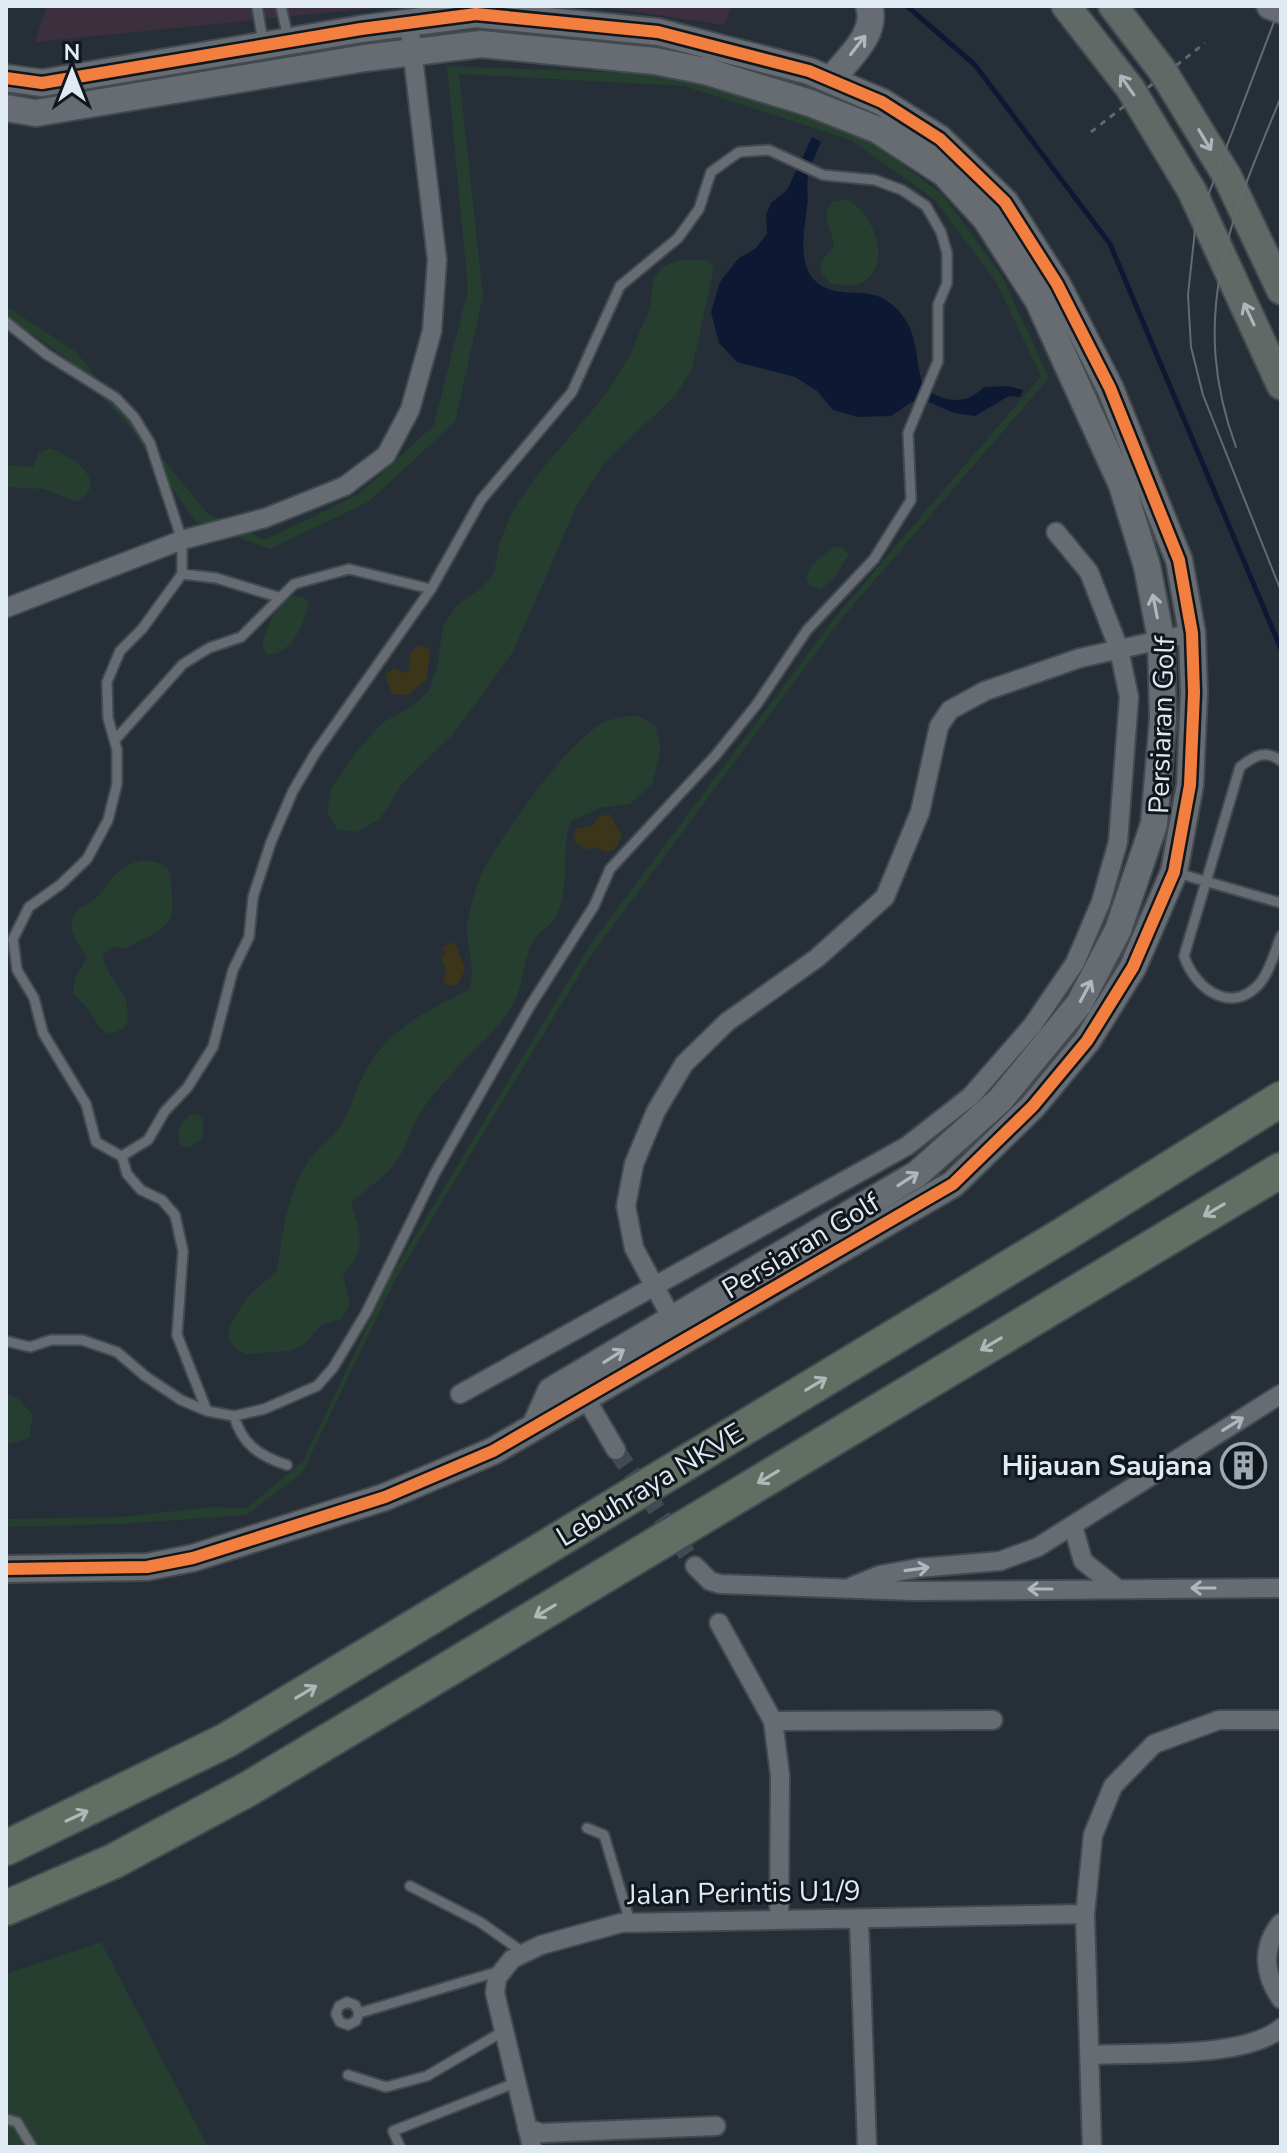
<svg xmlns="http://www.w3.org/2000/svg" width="1287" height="2153" viewBox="0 0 1287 2153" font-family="'Nunito Sans',sans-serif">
	<rect width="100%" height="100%" fill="#262f37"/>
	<path fill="#3c303c" d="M47 6H395L35 42Z
		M596 6H731L725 25Z"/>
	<path fill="#253e2f" d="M447 66 682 75 860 132 943 195 1002 276 1049 378 842 618 593 952 396 1278 302 1473 246 1515 121 1524 6 1527V1519L120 1517 213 1507 247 1508 304 1460 391 1276 589 947 836 616 1041 376 996 282 934 199 851 140 684 86 459 74 483 296 455 422 368 502 270 549 196 522 130 427 63 355 6 317V306L76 352 207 513 265 540 359 494 434 425 468 290Z
		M848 200C872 212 894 262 863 282 854 287 841 285 831 284L821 272V262L834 245C832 226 818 217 834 201Z
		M679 260H707L714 267 692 369 675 396 604 463 576 507 513 652 453 734 402 784 380 819 356 832 337 829 327 812 332 787 356 752 382 723 411 707 428 692 437 669 443 626 458 604 482 588 494 573 499 544 512 512 537 475 606 394 630 355 650 308 653 280 662 267Z
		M50 448C73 457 110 480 78 502L43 489 6 487V465L33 467 39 453Z
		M834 546 844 548 849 555 832 580 820 590 810 586 806 579 811 566Z
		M293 596 303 597 309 603C304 624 292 654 268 655L262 647C267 626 273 608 293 596Z
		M637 715 655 726 661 750 652 784 630 804 600 808 571 821C559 851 572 887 556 916 551 927 537 932 532 943 521 966 525 989 509 1011 483 1048 445 1074 421 1112 413 1124 409 1138 403 1151 391 1173 371 1187 351 1201 360 1234 368 1247 343 1275L350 1303 342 1319 321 1325 304 1345 289 1351 246 1354 236 1349 229 1339V1327L247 1297 277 1271C283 1229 287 1190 313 1155 320 1145 331 1138 339 1128 351 1110 356 1086 368 1067 391 1027 428 1010 469 990 478 965 463 945 468 919 471 905 475 890 480 877 497 841 571 735 607 721 616 717 628 717 637 715Z
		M141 860C173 863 170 869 172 896 173 907 174 916 165 925 155 937 140 939 127 948L113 947 103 955C107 983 133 988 127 1025 107 1041 102 1032 91 1014 87 1007 79 1000 73 993L75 978 87 957C76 942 61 922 82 907 87 903 94 901 98 896 115 875 113 871 141 860Z
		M197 1114 203 1120V1138L189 1148 181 1146C175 1133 179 1123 190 1115Z
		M6 1394 19 1399 33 1416 29 1438 6 1445Z
		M101 1942 208 2147H6V1974Z"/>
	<path fill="#3b351a" d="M419 645 430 649 427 679 408 695 392 694 385 675 394 668 404 673 409 670 410 653Z
		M610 814 622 837 615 849 607 852 593 847 586 850 573 840 576 829 592 826 600 816Z
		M451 942 456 945 465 970 458 984 449 986 443 981 446 970 441 959 445 955 442 948Z"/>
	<path fill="#0d1932" d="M812 137 821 142C817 152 810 165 808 176 806 186 809 197 807 207 804 234 794 277 829 289 847 296 867 289 884 299 921 322 913 354 923 386 943 403 965 406 984 387L1008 386 1023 390 1020 397 1009 396 975 416 954 413 929 402H912L891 416 858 417 833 410 817 391 795 377 737 362 719 343 711 312 720 282 738 259 756 248 767 234 766 215 771 203 787 190Z"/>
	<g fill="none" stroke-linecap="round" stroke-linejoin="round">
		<path stroke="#0d1932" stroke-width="5" d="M907 6 975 65 1110 244 1281 649"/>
		<path stroke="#424b53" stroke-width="18" stroke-dasharray="18 9" stroke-linecap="butt" d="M616 1450 695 1566"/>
		<defs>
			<path id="lane" d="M257 6 263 42
				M281 6 288 38
				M6 322 46 354 116 398 134 417 150 443 182 540V574L142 629 120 651 107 682 108 718 117 750V784L108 820 87 859 60 885 29 907 13 939 17 970 34 998 43 1033 86 1104 96 1142 121 1156H122L148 1140 165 1111 187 1088 213 1047 233 970 249 937 253 897 271 842 293 791 316 752 431 589 481 500 572 392 620 286 678 238 699 209 711 172 739 152 769 150 823 175 875 180 902 190 926 206 941 232 947 253V283L938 305V361L908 433 911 500 874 559 807 630 757 704 715 756 610 869 594 906 530 1006 435 1173 366 1313 333 1368 317 1386 264 1409 234 1416 207 1411 177 1335 183 1251 175 1215 162 1200 141 1190 127 1174 122 1156
				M182 574 216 578 278 597
				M115 740 183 664 209 648 241 637 294 584 349 569 431 589
				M1281 761C1265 749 1254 756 1240 767L1184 956C1195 989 1232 1016 1260 983 1270 971 1275 951 1281 936
				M1177 873 1281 903
				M6 1341 30 1347 51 1340H82L117 1352 145 1376 181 1400 207 1411
				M234 1416C242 1444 259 1456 287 1465
				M587 1828 604 1835 630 1922
				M410 1886 480 1922 524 1953
				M359 2013 355 2005 347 2002 339 2006 336 2014 340 2022 348 2025 356 2021 359 2013 500 1971
				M348 2075 386 2087 427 2076 502 2032
				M6 2119 17 2122 32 2147
				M400 2147 393 2131 515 2083"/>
			<path id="street" d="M6 608 182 540 265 518 345 486 386 455 410 410 432 331 437 260 409 23
				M678 1330 634 1248 626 1206 634 1164 656 1111 684 1064 727 1022 817 958 885 897 920 812 939 726 950 710 985 691 1080 658 1192 633
				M581 1390 616 1450
				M460 1394 907 1146 971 1096 1032 1026 1075 963 1101 902 1118 842 1129 697 1119 649 1089 572 1056 532
				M1073 1526 1083 1561 1118 1589
				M695 1566 710 1581 720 1584 913 1591 1281 1588
				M853 1586 880 1575 918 1568 1000 1561 1038 1547 1281 1394
				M719 1623 773 1721 780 1775 779 1920
				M773 1721 993 1720
				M859 1919 867 2147
				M1281 1923C1261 1947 1264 1975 1281 1999
				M1091 2055C1140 2052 1245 2059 1281 2028
				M527 2128 541 2133 716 2126
				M532 2147 495 1993 497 1978 512 1959 541 1945 621 1923 1085 1914
				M1092 2147 1085 1914 1093 1835 1113 1786 1154 1744 1219 1720H1281"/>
			<path id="secondary" d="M1270 6 1281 10
				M6 78 42 83 361 29 476 14 658 32 809 71 882 102 940 139 1005 202 1057 284 1110 388 1179 560 1192 633 1194 693 1190 785 1174 872 1133 967 1087 1041 1033 1106 953 1184 493 1451 385 1497 193 1558 147 1567 6 1569
				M831 80C847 59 878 34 869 6
				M6 108 36 113 365 58 481 44 655 61 705 71 810 103 878 130 944 173 986 219 1038 300 1122 485 1147 566 1161 639 1163 719 1154 824 1118 930 1079 1004 1000 1100 917 1174 551 1391 537 1422"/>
			<path id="primary" d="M1066 6 1130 88 1192 191 1281 385
				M1113 6 1162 70 1227 176 1281 290"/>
			<path id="highway" d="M6 1848 227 1740 1063 1235 1281 1099
				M6 1908 114 1861 248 1789 1281 1170"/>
		</defs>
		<use href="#lane" stroke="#424a50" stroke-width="13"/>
		<use href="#street" stroke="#424a50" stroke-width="22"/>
		<use href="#secondary" stroke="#424a50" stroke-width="30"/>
		<use href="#primary" stroke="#424a50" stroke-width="32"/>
		<use href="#highway" stroke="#424a50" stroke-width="38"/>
		<use href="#lane" stroke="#666c72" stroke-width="9"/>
		<use href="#street" stroke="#666c72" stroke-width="18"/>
		<use href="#secondary" stroke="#666c72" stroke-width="26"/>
		<use href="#primary" stroke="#606966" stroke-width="28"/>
		<use href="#highway" stroke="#626d64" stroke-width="34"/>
		<path stroke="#636a70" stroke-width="2" d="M1280 6 1195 230 1188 295 1191 347 1203 395 1281 591
			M1236 447C1187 314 1231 218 1281 97"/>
		<path stroke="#61676d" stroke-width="3" stroke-dasharray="6 6" stroke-linecap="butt" d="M1091 132 1205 43"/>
		<defs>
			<path id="cycleway" d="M6 78 42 83 361 29 476 14 658 32 809 71 882 102 940 139 1005 202 1057 284 1110 388 1179 560 1192 633 1194 693 1190 785 1174 872 1133 967 1087 1041 1033 1106 953 1184 493 1451 385 1497 193 1558 147 1567 6 1569"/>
		</defs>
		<use href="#cycleway" stroke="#10171d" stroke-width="17"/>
		<use href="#cycleway" stroke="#f27e40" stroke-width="12"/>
	</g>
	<defs><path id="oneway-shaft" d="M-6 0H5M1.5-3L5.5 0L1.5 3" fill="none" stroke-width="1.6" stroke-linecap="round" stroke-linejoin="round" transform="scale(2)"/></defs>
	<g stroke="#afb8bf">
		<use href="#oneway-shaft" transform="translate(858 45) rotate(-52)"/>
		<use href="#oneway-shaft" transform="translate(1155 606) rotate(-101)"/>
		<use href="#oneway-shaft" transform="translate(1086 991) rotate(-62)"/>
		<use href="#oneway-shaft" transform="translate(908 1179) rotate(-33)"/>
		<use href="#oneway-shaft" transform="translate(614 1356) rotate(-32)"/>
		<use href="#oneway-shaft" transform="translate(1233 1424) rotate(-32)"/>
		<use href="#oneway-shaft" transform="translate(917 1569) rotate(-8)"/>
		<use href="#oneway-shaft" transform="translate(1203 1588) rotate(180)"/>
		<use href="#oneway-shaft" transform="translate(1040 1589) rotate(180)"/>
	</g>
	<g stroke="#adb6ba">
		<use href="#oneway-shaft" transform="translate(1127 85) rotate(-125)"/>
		<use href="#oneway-shaft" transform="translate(1205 140) rotate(59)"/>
		<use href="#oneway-shaft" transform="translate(1249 314) rotate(-115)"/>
	</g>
	<g stroke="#aeb8b9">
		<use href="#oneway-shaft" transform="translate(1214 1210) rotate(149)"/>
		<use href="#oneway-shaft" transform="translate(991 1344) rotate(149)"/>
		<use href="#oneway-shaft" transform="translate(816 1384) rotate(-31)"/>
		<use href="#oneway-shaft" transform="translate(768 1477) rotate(149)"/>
		<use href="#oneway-shaft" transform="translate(545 1611) rotate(149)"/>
		<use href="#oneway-shaft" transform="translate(306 1692) rotate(-31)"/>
		<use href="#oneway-shaft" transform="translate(77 1816) rotate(-25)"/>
	</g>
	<defs>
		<symbol id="building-ring" viewBox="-11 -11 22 22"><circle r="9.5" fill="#10171d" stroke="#9fa9b1" stroke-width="1.5"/><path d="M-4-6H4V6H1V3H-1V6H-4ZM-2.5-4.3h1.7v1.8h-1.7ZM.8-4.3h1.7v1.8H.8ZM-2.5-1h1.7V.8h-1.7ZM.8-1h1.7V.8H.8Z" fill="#9fa9b1"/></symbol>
	</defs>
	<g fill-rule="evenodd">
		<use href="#building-ring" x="1218" y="1440" width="51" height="51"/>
	</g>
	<g text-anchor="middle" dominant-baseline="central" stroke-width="6" stroke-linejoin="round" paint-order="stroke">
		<g font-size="28" fill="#e0eaf2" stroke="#10171d">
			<text transform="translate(1162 725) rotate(-88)">Persiaran Golf</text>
			<text transform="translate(801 1246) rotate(-31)">Persiaran Golf</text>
			<text transform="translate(650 1485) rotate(-31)">Lebuhraya NKVE</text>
			<text transform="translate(744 1893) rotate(-1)">Jalan Perintis U1/9</text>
		</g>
		<g font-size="28" font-weight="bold" fill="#e0eaf2" stroke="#10171d" text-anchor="end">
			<text x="1212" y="1466">Hijauan Saujana</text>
		</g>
	</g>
	<rect width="1287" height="2153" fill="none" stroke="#e0eaf2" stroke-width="16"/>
	<g transform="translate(72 72)" stroke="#10171d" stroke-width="6" paint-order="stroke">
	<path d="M0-6L14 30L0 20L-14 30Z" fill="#e0eaf2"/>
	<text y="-12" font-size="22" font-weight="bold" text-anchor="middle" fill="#e0eaf2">N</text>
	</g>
</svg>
